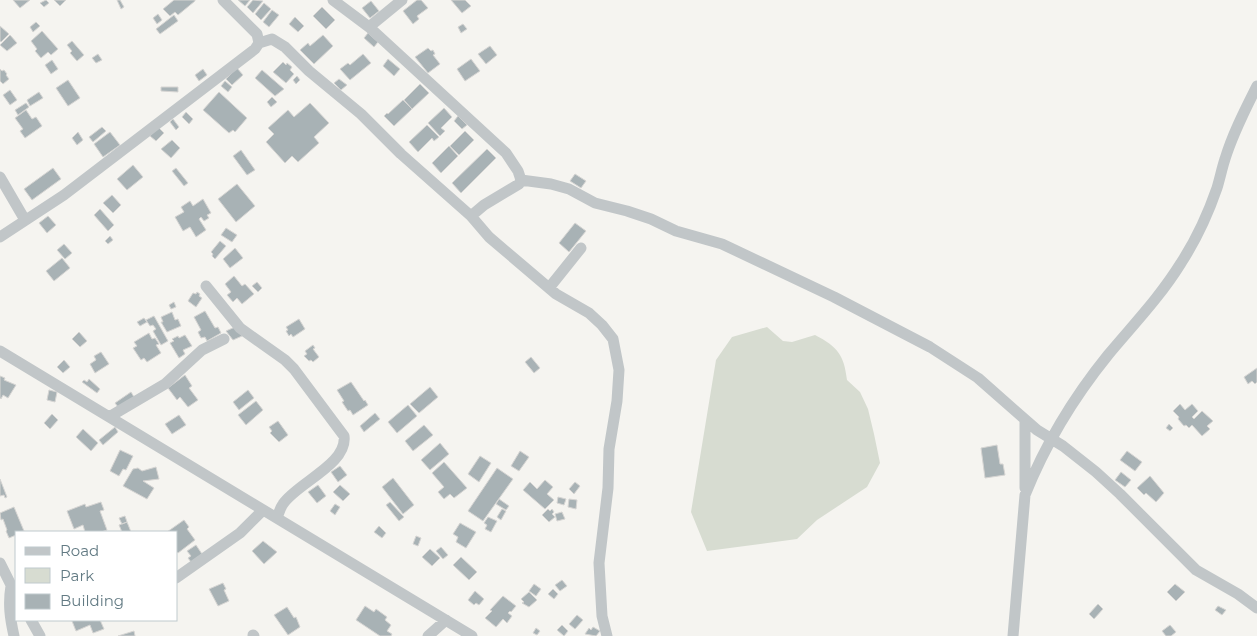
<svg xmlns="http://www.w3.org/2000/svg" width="1257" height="636" viewBox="0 0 1257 636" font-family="Montserrat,sans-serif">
	<rect width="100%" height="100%" fill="#f5f4f0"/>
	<path fill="#d7dcd1" d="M767 327 783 341 792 342 815 335C838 347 844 355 847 380L860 392 868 409 874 434 880 463 867 487 817 520 797 539 707 551 691 512 716 360 732 337Z"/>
	<path fill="#a8b2b5" stroke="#d6d5d3" d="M13 0H30L20 8Z
		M46 0 49 3 44 7 40 3Z
		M54 0H66L60 6Z
		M117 0H120L124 7 121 9Z
		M174 0H195V1L178 15 175 12 170 16 163 9Z
		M238 0H250L245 6Z
		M253 0 263 1 253 13 247 7Z
		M417 0H421L428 8 417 16 419 19 413 24 403 11Z
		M451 0H465L471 6 462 13Z
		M371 1 379 11 370 18 362 8Z
		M264 3 271 9 261 20 255 14Z
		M322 7 335 20 326 29 313 16Z
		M272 10 279 15 269 27 263 22Z
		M158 14 162 20 157 24 153 18Z
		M174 15 178 21 160 34 156 29Z
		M295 17 304 26 298 32 289 24Z
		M36 22 40 26 33 32 30 27Z
		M463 24 467 29 461 33 458 27Z
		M0 26 9 34 1 42 0 41Z
		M42 31 58 49 51 55 48 52 41 58 35 51 37 49 31 41Z
		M368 33 378 42 374 47 364 38Z
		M10 35 17 43 7 51 0 45Z
		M323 35 333 46 314 64 300 50 308 43 310 46Z
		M72 41 84 55 77 61 70 53 72 51 67 45Z
		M490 46 497 55 486 64 478 54Z
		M428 48 431 51 433 50 435 54 433 55 440 64 428 73 415 57Z
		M98 54 102 60 96 63 92 58Z
		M363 54 371 63 350 80 340 69 348 63 350 65Z
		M388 59 400 69 394 76 383 66Z
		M471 59 480 71 465 81 457 69Z
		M52 60 58 69 51 74 45 65Z
		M283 62 286 65 287 63 292 67 290 70 294 74 286 83 273 72Z
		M237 68 243 75 232 85 226 79Z
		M0 69 2 71 4 70 7 74 6 75 9 79 3 84 0 81Z
		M203 69 207 75 199 81 195 75Z
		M262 70 284 89 275 96 255 78Z
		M297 76 300 80 296 84 293 80Z
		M339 79 347 85 341 90 334 83Z
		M68 80 80 98 68 106 56 88Z
		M225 81 232 87 228 92 221 86Z
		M420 84 429 93 412 109 404 100Z
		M161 87H178V92L161 91Z
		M10 90 17 100 10 105 3 95Z
		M39 92 43 98 30 106 27 100Z
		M219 92 247 118 235 132 233 130 229 133 203 110Z
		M272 97 277 102 271 107 267 102Z
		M403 100 412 109 394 126 384 116 387 113 388 114Z
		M26 103 29 107 18 115 15 110Z
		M310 103 329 123 314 137 319 143 298 162 292 156 285 163 266 142 274 134 268 128 288 110 294 117Z
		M444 108 452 117 441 128 445 131 440 136 428 123Z
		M26 110 32 119 36 117 42 126 25 138 20 131 23 129 15 118Z
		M186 112 193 119 189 124 182 117Z
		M458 116 467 125 462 129 454 121Z
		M173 119 179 127 176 130 170 122Z
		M427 125 439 137 434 141 432 138 418 152 409 142Z
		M102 127 106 131 93 142 89 137Z
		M158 127 164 133 156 141 150 136Z
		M465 131 474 140 459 155 450 146Z
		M78 132 83 140 77 145 72 138Z
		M110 132 120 145 103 157 94 144Z
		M172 140 180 148 171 158 161 149Z
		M449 146 458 156 441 173 432 163Z
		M487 149 496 158 461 193 452 183Z
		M241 150 255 170 247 175 233 156Z
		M133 165 143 177 127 190 117 179Z
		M53 168 61 179 32 200 24 189Z
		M176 168 188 183 184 186 172 171Z
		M575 174 586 181 581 188 570 181Z
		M237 184 255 206 236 222 218 199Z
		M112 195 121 205 113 213 103 203Z
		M203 199 211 213 207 215 209 218 204 221 201 217 199 219 206 230 196 237 190 227 183 231 175 217 184 212 181 207 190 201 193 206Z
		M100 209 114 225 108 231 94 215Z
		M48 216 56 225 47 233 39 223Z
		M575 223 586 231 569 252 559 243Z
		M226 228 237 235 232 242 221 235Z
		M110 236 113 240 108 244 105 241Z
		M220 241 226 246 215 259 212 256 213 254 211 252Z
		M64 244 72 253 65 259 57 250Z
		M235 248 243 258 230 268 223 259Z
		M62 258 70 268 54 281 46 271Z
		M234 276 242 286 245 284 254 294 242 304 237 298 233 302 227 295 231 292 225 284Z
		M257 282 262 288 258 292 252 286Z
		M197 292 200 294 199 296 202 298 196 307 188 301 193 293 196 294Z
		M174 302 176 307 171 309 169 305Z
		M205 311 215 328 218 327 221 333 207 341 205 337 201 338 198 332 201 330 194 317Z
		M172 312 175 320 178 319 181 326 167 332 161 322H163L161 317Z
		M154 316 168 341 161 345 153 331 156 329 153 325 150 326 146 320Z
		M144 318 147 322 140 326 137 322Z
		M299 319 305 329 293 337 291 334 289 336 286 331 288 330 286 327Z
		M235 327 242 336 233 340 226 331Z
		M79 332 87 341 80 347 72 339Z
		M149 333 152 339 155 338 159 344 156 345 161 353 147 362 144 358 141 360 133 348 137 346 134 342Z
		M185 335 192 346 183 350 185 354 179 358 170 343 174 341 172 339 178 336 179 338Z
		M313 345 315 348 313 349 319 357 313 362 311 360 309 361 304 356 307 354 305 351Z
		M101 352 109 364 95 373 90 364 96 360 94 356Z
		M531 357 540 368 534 373 525 362Z
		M64 360 70 367 63 373 57 367Z
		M1257 368V382L1255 384 1252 381 1248 384 1244 377Z
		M185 375 192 386 189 388 198 400 188 407 180 397 177 400 168 388Z
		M0 376 5 378 4 380 16 385 8 398 3 395 1 399 0 398Z
		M89 379 100 389 97 393 82 382 84 380 87 382Z
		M351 382 364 401 365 400 368 405 353 415 350 410 348 411 342 402 344 401 337 390Z
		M430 387 438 397 419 413 410 404Z
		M49 390 57 392 55 402 47 400Z
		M248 390 254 398 239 410 233 402Z
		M131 392 134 397 118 407 115 403Z
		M256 401 263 410 246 425 238 415Z
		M1180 404 1185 410 1192 404 1198 411 1192 417 1194 419 1202 411 1213 421 1207 426 1210 429 1202 436 1192 425 1189 428 1186 425 1184 426 1178 419 1179 417 1173 411Z
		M408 405 417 416 397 433 388 422Z
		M375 413 380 419 364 432 360 426Z
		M52 414 58 420 50 429 44 423Z
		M179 415 186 425 172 434 165 424Z
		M278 421 288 435 279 442 270 433 272 431 269 427Z
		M1169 424 1173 428 1170 431 1166 428Z
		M424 425 433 435 413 451 405 441Z
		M115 427 118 432 103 445 99 440Z
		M83 429 98 443 91 451 76 437Z
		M440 443 449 454 430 470 421 460Z
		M997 445 1000 464H1003L1005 475 985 478 981 448Z
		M120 450 133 456 126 470 123 469 119 476 110 471Z
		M520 451 529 457 519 471 511 466Z
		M1127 451 1142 462 1135 471 1120 460Z
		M480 456 491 463 479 482 468 474Z
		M444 462 467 488 454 498 450 494 444 499 438 492 444 487 432 473Z
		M340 466 347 475 338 482 331 472Z
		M156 467 159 479 143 481 154 488 147 499 123 486 133 469 138 468 142 471Z
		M497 468 513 479 483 521 468 511Z
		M1121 472 1131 480 1125 487 1115 480Z
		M1150 476 1164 493 1156 502 1146 493 1144 495 1137 488Z
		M393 478 414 505 403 514 382 487Z
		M0 479 7 497 5 498 4 495 0 496Z
		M545 480 553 487 547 494 554 500 545 509 523 490 530 482 537 489Z
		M575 482 580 486 574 494 569 489Z
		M318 485 326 496 317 503 308 492Z
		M340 485 350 494 343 501 333 492Z
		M558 497 566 499 564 505 557 503Z
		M499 499 509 506 506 510 496 504Z
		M569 499 577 500 576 509 568 507Z
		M101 502 104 510 100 511 107 530 101 532H85L83 525 74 529 67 511 85 504 86 507Z
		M390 502 404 517 399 521 386 505Z
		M335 504 340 507 335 515 330 511Z
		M14 507 24 531 16 532V535L9 538 6 531 7 530 3 519 1 520 0 513Z
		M502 509 506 511 501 520 497 517Z
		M548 509 550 511 552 509 554 512 552 514 555 517 549 522 542 515Z
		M562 512 565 519 557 521 555 514Z
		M125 516 127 522 122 524 119 518Z
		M488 517 497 521 491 532 485 529 487 525 484 523Z
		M184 520 189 527 187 529 195 540 178 553 176 551V532H167Z
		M127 522 131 532H122L119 525Z
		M460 523 476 532 466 548 456 542 458 537 453 534Z
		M379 526 386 533 382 538 374 532Z
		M416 536 421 538 418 546 413 544Z
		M263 541 277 552 264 564 252 551Z
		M196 545 202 554 191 562 188 558 191 556 187 551Z
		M441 547 448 555 443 559 436 551Z
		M430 549 440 558 432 566 422 557Z
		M461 557 477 572 469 580 453 565Z
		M562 580 567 586 560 591 555 585Z
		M223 583 226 589 224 590 229 601 218 606 209 589Z
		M534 584 541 589 536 596 529 591Z
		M1175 584 1185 592 1176 601 1167 592Z
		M553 589 558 594 554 599 548 594Z
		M475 591 484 599 479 605 476 603 474 605 468 600Z
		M529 592 537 600 529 607 522 603 524 602 521 599Z
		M503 596 516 606 511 612 510 611 508 613 512 616 507 623 503 619 496 627 485 618 492 611 490 610Z
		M1098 604 1103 609 1094 619 1089 614Z
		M365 606 374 612 376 609 387 617 385 620 391 625 387 631 392 634 391 636H380L356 620Z
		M1218 606 1226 610 1222 615 1215 610Z
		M287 607 294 618 296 617 300 627 288 635 274 615Z
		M577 615 583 620 575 629 569 624Z
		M76 620H100L104 629 93 633 90 625 76 631 72 621Z
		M562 625 568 631 564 636 557 630Z
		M1170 625 1176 632 1171 636H1166L1162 631Z
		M593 627 600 631 596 636 585 634 589 628 591 630Z
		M536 628 540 631 537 635 533 633Z
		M134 631 135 636H118Z"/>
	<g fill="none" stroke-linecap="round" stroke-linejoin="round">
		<path stroke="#c1c6c8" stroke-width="11" d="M333 0 369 27 402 0
			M369 27 506 153 518 171 521 180 519 184 484 205 471 216
			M259 43 272 39 285 47 309 71 361 114 401 154 471 216 489 237 556 294 589 313 602 325 613 339 619 370 617 401 609 449 608 488 599 563 602 616 607 636
			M0 177 25 220
			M521 180 551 184 569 189 595 203 627 211 651 219 676 231 722 244 834 297 930 347 978 378 1037 430 1063 446 1096 472 1120 494 1196 570 1238 594 1257 608
			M0 237 64 195 255 49 259 43 257 34 223 0
			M206 286 240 328 285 360 294 369 344 436C348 464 297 483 283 504 280 508 279 513 277 518
			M549 288 581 248
			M0 351 472 636
			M109 417 165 384 202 350 224 339
			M1025 488V420
			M0 563 15 593
			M176 578 240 533 263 510
			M11 586C8 604 10 618 14 636
			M31 620 40 636
			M253 635 254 636
			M428 636 446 620
			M1013 636 1025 495C1045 445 1074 397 1108 355 1133 325 1160 297 1181 263 1196 240 1208 214 1217 188 1220 178 1222 168 1225 159 1233 133 1245 110 1257 86"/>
	</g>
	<rect x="15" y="531" width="162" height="90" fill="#ffffff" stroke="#c0cacd"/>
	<rect x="25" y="547" width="25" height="8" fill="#c1c6c8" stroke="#c0cacd"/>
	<text x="60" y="556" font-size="15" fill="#627a83">Road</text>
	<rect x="25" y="568" width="25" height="15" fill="#d7dcd1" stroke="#c0cacd"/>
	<text x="60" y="581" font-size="15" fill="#627a83">Park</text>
	<rect x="25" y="594" width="25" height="15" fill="#a8b2b5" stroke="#c0cacd"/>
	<text x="60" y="606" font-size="15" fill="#627a83">Building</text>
</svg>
